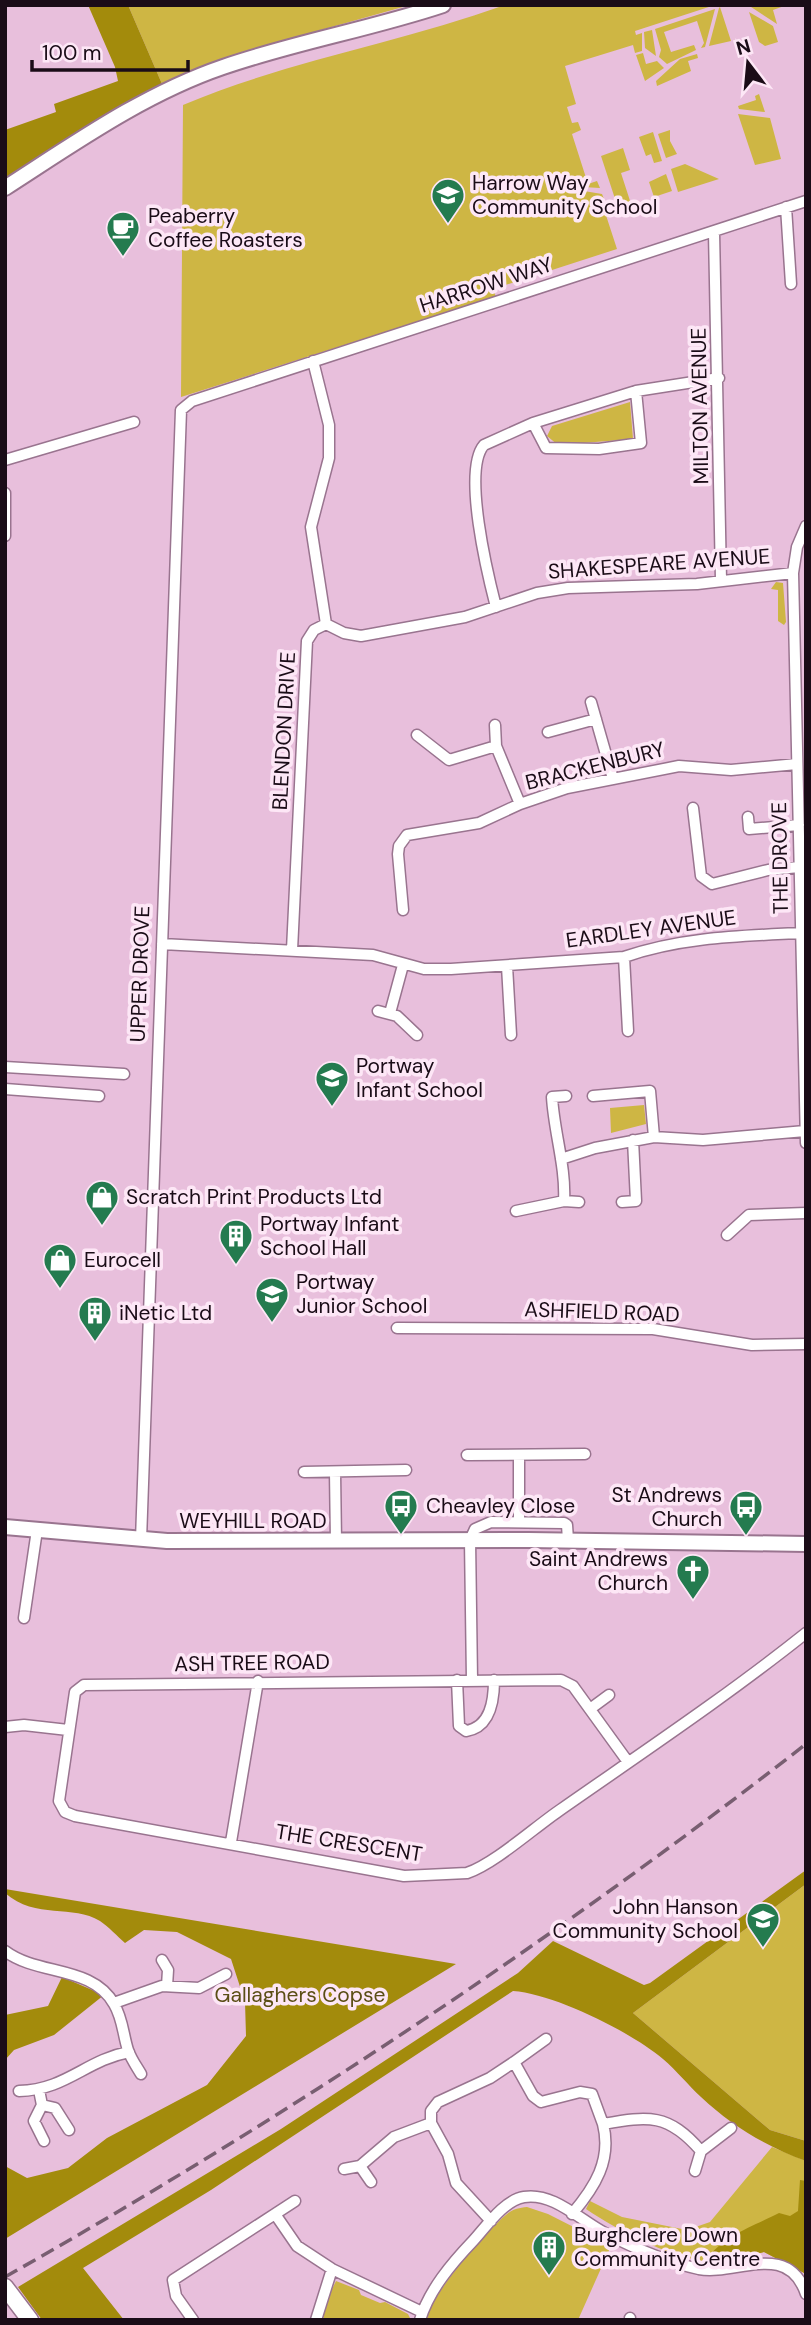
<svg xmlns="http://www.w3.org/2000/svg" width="811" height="2325" viewBox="0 0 811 2325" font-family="'DM Sans',sans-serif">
	<rect width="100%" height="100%" fill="#e8bfdc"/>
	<path fill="#ceb644" d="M128 5H410L242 52 162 84Z
		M505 5H715L635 31 636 35 642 33V51L635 53 633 45 565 66 576 104 567 107 572 123 578 122 581 130 572 134 588 184 597 181 600 188 583 187 584 191 602 194 604 199 601 200 617 249 493 289 496 297 181 397 183 105C287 61 399 43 505 5Z
		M748 5H787L773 10 777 24Z
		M720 7 731 41 709 46 719 8Z
		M715 9 705 47 701 48 704 43 697 21 664 32 671 52 694 45 696 50 667 64 659 57 661 50 655 29Z
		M749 12 773 26 778 42 765 46 759 42Z
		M652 30 656 56 645 48 644 32Z
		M643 53 646 64 657 61 664 68 645 81 636 55Z
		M697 54 698 58 688 61 691 71 657 86 656 81 680 59Z
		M759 94 765 112 739 109 738 106 756 100 755 96Z
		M738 114 770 118 781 159 755 165Z
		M670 130V141L677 154 666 158 658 134Z
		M653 132 662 161 654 163 651 154 646 156 639 137Z
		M623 148 630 170 621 173 632 207 619 211 601 156Z
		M685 164 719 179 678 192 671 169Z
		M666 174 672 191 654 197 649 182Z
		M630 402 633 439 558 445 547 436 552 426Z
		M776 582 783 583 786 622 784 625 778 621V590L771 589Z
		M644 1105 646 1124 611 1133 610 1108Z
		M806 1884V2141L770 2130 633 2013Z
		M772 2147 806 2161V2274L764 2252C752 2255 739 2260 727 2262 684 2266 620 2232 586 2209L590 2201 622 2217 687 2230 710 2222Z
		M527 2207 548 2214 611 2246 578 2320H427C425 2301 490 2227 507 2214 513 2209 519 2208 527 2207Z
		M336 2281 359 2290 361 2295 380 2303 385 2302 408 2314 411 2320H323L326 2301Z"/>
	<path fill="#a38b0c" d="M88 5H128L162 84 5 180V130L56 112 54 104 118 81 115 67Z
		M806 1870V1884L633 2013 770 2130 806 2141V2161C767 2147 732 2126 701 2097 688 2085 677 2071 663 2059 631 2032 555 1994 513 1991L211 2190 83 2268 124 2320H42L18 2287 281 2129 518 1973 553 1941 644 1985 650 1983Z
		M5 1889 456 1964 5 2239V2166L27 2178 68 2168 107 2138 207 2085 246 2036 245 2002 231 1959 177 1932 144 1930 125 1943C117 1936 109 1927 100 1921 73 1904 36 1920 5 1893Z
		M62 1977 104 1995 54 2035 14 2050 5 2060V2015L48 2006Z
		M800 2180 806 2181V2274L764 2252 727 2262 707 2260C720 2237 756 2225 779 2213L790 2216 798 2211Z"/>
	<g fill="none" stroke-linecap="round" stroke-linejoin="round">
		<defs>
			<path id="minor" d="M786 207 791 284
				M714 232 721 580
				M533 423 546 448 599 449 641 443 636 391
				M5 460 134 422
				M5 493V536
				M806 526 797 547 793 573 806 1143
				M496 607C488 576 462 470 484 445L533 423 636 391 719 378
				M326 624 344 633 361 636 465 617 537 593 568 588 697 584 793 573
				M591 702 613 779
				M495 725 496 746 520 804
				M548 732 596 719
				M417 735 449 760 496 746
				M693 808 701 876 712 884 768 870 799 867
				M748 817 749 829 799 825
				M403 910 398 854 399 846 407 835 479 823 520 804 567 788 679 766 731 770 797 764
				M162 944 373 955 424 969H451L624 957C681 937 741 936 800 933
				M292 950 307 641 314 630 326 624 311 527 329 458V425L313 361
				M624 957 628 1031
				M507 966 511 1035
				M378 1011 397 1016 417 1035
				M390 1013 403 965
				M5 1067 124 1074
				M5 1089 99 1096
				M593 1096 650 1091 654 1137
				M561 1159 595 1148 654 1137 703 1140 805 1131
				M564 1201 579 1202
				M622 1202 636 1201 633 1140
				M516 1211 564 1201C566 1167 554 1132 552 1097L566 1096
				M727 1235 749 1215 806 1213
				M397 1328 653 1329 752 1345 806 1344
				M467 1455 585 1454
				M519 1455V1522
				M304 1472 406 1470
				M335 1472 336 1542
				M141 1540 181 410 192 401 806 201
				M24 1618 37 1530
				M457 1680 459 1726 466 1731C491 1727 494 1700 494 1680
				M472 1680 470 1540 475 1529 491 1522 564 1523 567 1525 568 1540
				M590 1709 609 1695
				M5 1727 24 1725 68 1730
				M628 1762 573 1686 561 1680 84 1685 75 1692 59 1801 65 1812 75 1816 404 1876 467 1873C494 1864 535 1827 560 1810 643 1752 727 1696 806 1633
				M231 1842 258 1681
				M5 1951C38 1976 92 1965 114 2004 123 2019 123 2035 128 2050 131 2059 137 2067 141 2074
				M162 1960 168 1970 167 1986
				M114 2003 162 1986 199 1988 226 1974
				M514 2062 546 2039
				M39 2090 42 2105 55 2108 69 2130
				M19 2091C66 2090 86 2060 129 2052
				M42 2105 34 2121 44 2141
				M431 2123 448 2154 456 2183 491 2221
				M360 2166 371 2182
				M344 2169 360 2166 394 2137 431 2123V2111L438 2102 490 2078 514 2062 533 2096 541 2102 580 2092 592 2094 603 2124
				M695 2171 701 2151
				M275 2214 295 2201
				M572 2214C595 2187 612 2160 603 2124 649 2116 668 2113 701 2151L731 2128
				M193 2320 176 2296 173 2280 275 2214 297 2246 332 2269 422 2312
				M316 2320 332 2269
				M420 2320C429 2290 452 2263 473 2241 486 2227 504 2200 524 2197 553 2192 580 2220 605 2233 634 2248 667 2262 699 2269 735 2276 788 2240 806 2294
				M630 2320V2318"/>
			<path id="secondary" d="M5 1527 167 1541 529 1540 806 1544"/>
			<path id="primary" d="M5 188C75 143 144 94 223 67 295 42 371 29 443 5"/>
			<path id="trunk" d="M5 2287 30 2320"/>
		</defs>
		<use href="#minor" stroke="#99748f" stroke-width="13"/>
		<use href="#secondary" stroke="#99748f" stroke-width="18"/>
		<use href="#primary" stroke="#99748f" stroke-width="18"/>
		<use href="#trunk" stroke="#99748f" stroke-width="19"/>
		<use href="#minor" stroke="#fff" stroke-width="10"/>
		<use href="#secondary" stroke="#fff" stroke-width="14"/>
		<use href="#primary" stroke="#fff" stroke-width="14"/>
		<use href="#trunk" stroke="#fff" stroke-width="16"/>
		<path stroke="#785e71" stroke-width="3.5" stroke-dasharray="14 7" stroke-linecap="butt" d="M5 2277C284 2119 553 1941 806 1744"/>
	</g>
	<defs>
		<symbol id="school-pin" viewBox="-11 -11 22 30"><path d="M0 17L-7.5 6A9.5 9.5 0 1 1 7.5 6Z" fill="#247b4f" stroke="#fde7f6"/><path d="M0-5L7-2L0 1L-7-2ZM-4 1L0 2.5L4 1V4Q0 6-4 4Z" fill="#fff"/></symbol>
		<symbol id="cafe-pin" viewBox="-11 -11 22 30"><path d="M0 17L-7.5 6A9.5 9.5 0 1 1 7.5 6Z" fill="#247b4f" stroke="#fde7f6"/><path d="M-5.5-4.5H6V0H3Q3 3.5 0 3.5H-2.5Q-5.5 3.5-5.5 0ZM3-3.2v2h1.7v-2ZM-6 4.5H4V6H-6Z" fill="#fff"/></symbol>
		<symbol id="shop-pin" viewBox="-11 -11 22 30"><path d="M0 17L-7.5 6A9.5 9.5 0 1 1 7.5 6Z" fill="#247b4f" stroke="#fde7f6"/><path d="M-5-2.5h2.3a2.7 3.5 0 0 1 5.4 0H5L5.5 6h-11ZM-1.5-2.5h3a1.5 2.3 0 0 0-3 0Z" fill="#fff"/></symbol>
		<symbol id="building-pin" viewBox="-11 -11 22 30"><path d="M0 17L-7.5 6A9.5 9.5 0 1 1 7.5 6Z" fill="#247b4f" stroke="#fde7f6"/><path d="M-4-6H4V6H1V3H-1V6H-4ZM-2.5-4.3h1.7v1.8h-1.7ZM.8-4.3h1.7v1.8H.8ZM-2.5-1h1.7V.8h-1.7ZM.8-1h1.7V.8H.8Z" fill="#fff"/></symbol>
		<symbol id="bus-pin" viewBox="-11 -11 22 30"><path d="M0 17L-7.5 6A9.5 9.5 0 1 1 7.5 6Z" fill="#247b4f" stroke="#fde7f6"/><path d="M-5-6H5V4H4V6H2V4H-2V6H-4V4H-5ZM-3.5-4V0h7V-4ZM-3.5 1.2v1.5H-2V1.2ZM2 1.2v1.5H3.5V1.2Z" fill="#fff"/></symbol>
		<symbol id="church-pin" viewBox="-11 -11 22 30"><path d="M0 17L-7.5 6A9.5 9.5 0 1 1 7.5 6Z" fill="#247b4f" stroke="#fde7f6"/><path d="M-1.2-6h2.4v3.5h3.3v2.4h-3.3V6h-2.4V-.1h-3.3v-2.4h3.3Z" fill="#fff"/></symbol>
	</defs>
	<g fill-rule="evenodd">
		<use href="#school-pin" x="429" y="176" width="38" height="52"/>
		<use href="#cafe-pin" x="104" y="209" width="38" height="52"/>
		<use href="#school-pin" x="313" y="1059" width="38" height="52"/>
		<use href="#shop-pin" x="83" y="1178" width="38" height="52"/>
		<use href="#building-pin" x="217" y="1217" width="38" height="52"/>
		<use href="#shop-pin" x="41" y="1241" width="38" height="52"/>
		<use href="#school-pin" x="253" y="1275" width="38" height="52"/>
		<use href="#building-pin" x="76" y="1294" width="38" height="52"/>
		<use href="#bus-pin" x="382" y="1487" width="38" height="52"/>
		<use href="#bus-pin" x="727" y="1488" width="38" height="52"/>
		<use href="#church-pin" x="674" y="1552" width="38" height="52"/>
		<use href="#school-pin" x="744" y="1900" width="38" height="52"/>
		<use href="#building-pin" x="530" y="2228" width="38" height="52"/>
	</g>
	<g text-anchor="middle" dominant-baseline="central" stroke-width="7" stroke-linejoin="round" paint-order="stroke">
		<g font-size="21" fill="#1a0c17" stroke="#fde7f6" text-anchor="start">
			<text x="472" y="183">Harrow Way<tspan x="472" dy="24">Community School</tspan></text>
			<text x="148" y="216">Peaberry<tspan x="148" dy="24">Coffee Roasters</tspan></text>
			<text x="356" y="1066">Portway<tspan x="356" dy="24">Infant School</tspan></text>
			<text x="126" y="1197">Scratch Print Products Ltd</text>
			<text x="260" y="1224">Portway Infant<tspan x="260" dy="24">School Hall</tspan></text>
			<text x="84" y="1260">Eurocell</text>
			<text x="296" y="1282">Portway<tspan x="296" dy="24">Junior School</tspan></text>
			<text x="119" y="1313">iNetic Ltd</text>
			<text x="722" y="1495" text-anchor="end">St Andrews<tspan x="722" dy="24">Church</tspan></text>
			<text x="426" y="1506">Cheavley Close</text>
			<text x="668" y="1559" text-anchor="end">Saint Andrews<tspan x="668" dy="24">Church</tspan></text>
			<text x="738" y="1907" text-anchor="end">John Hanson<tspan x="738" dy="24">Community School</tspan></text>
			<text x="574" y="2235">Burghclere Down<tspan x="574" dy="24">Community Centre</tspan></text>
		</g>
		<g font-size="21" fill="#1a0c17" stroke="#fde7f6">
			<text transform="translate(486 285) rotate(-18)">HARROW WAY</text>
			<text transform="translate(700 406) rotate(-91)">MILTON AVENUE</text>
			<text transform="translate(659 564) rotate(-4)">SHAKESPEARE AVENUE</text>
			<text transform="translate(284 731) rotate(-87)">BLENDON DRIVE</text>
			<text transform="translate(595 766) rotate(-14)">BRACKENBURY</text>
			<text transform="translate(780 858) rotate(-91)">THE DROVE</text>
			<text transform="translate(651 929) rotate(-8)">EARDLEY AVENUE</text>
			<text transform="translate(140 974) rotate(-88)">UPPER DROVE</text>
			<text transform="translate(602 1312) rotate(2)">ASHFIELD ROAD</text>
			<text x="253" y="1521">WEYHILL ROAD</text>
			<text transform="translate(252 1663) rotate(-1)">ASH TREE ROAD</text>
			<text transform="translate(349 1843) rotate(9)">THE CRESCENT</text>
		</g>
		<g font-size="21" fill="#5b4e15" stroke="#fde7f6">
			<text x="300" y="1995">Gallaghers Copse</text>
		</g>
	</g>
	<rect width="811" height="2325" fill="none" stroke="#1a0c17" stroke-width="14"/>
	<g transform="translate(748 63) rotate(344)" stroke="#fde7f6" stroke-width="5" paint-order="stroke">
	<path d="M0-5L12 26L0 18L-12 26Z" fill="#1a0c17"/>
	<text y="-10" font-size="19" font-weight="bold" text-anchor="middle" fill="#1a0c17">N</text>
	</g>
	<path d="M32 60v10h156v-10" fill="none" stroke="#1a0c17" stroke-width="3.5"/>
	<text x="42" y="60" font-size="21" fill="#1a0c17" stroke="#fde7f6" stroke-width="5" paint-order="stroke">100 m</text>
</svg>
